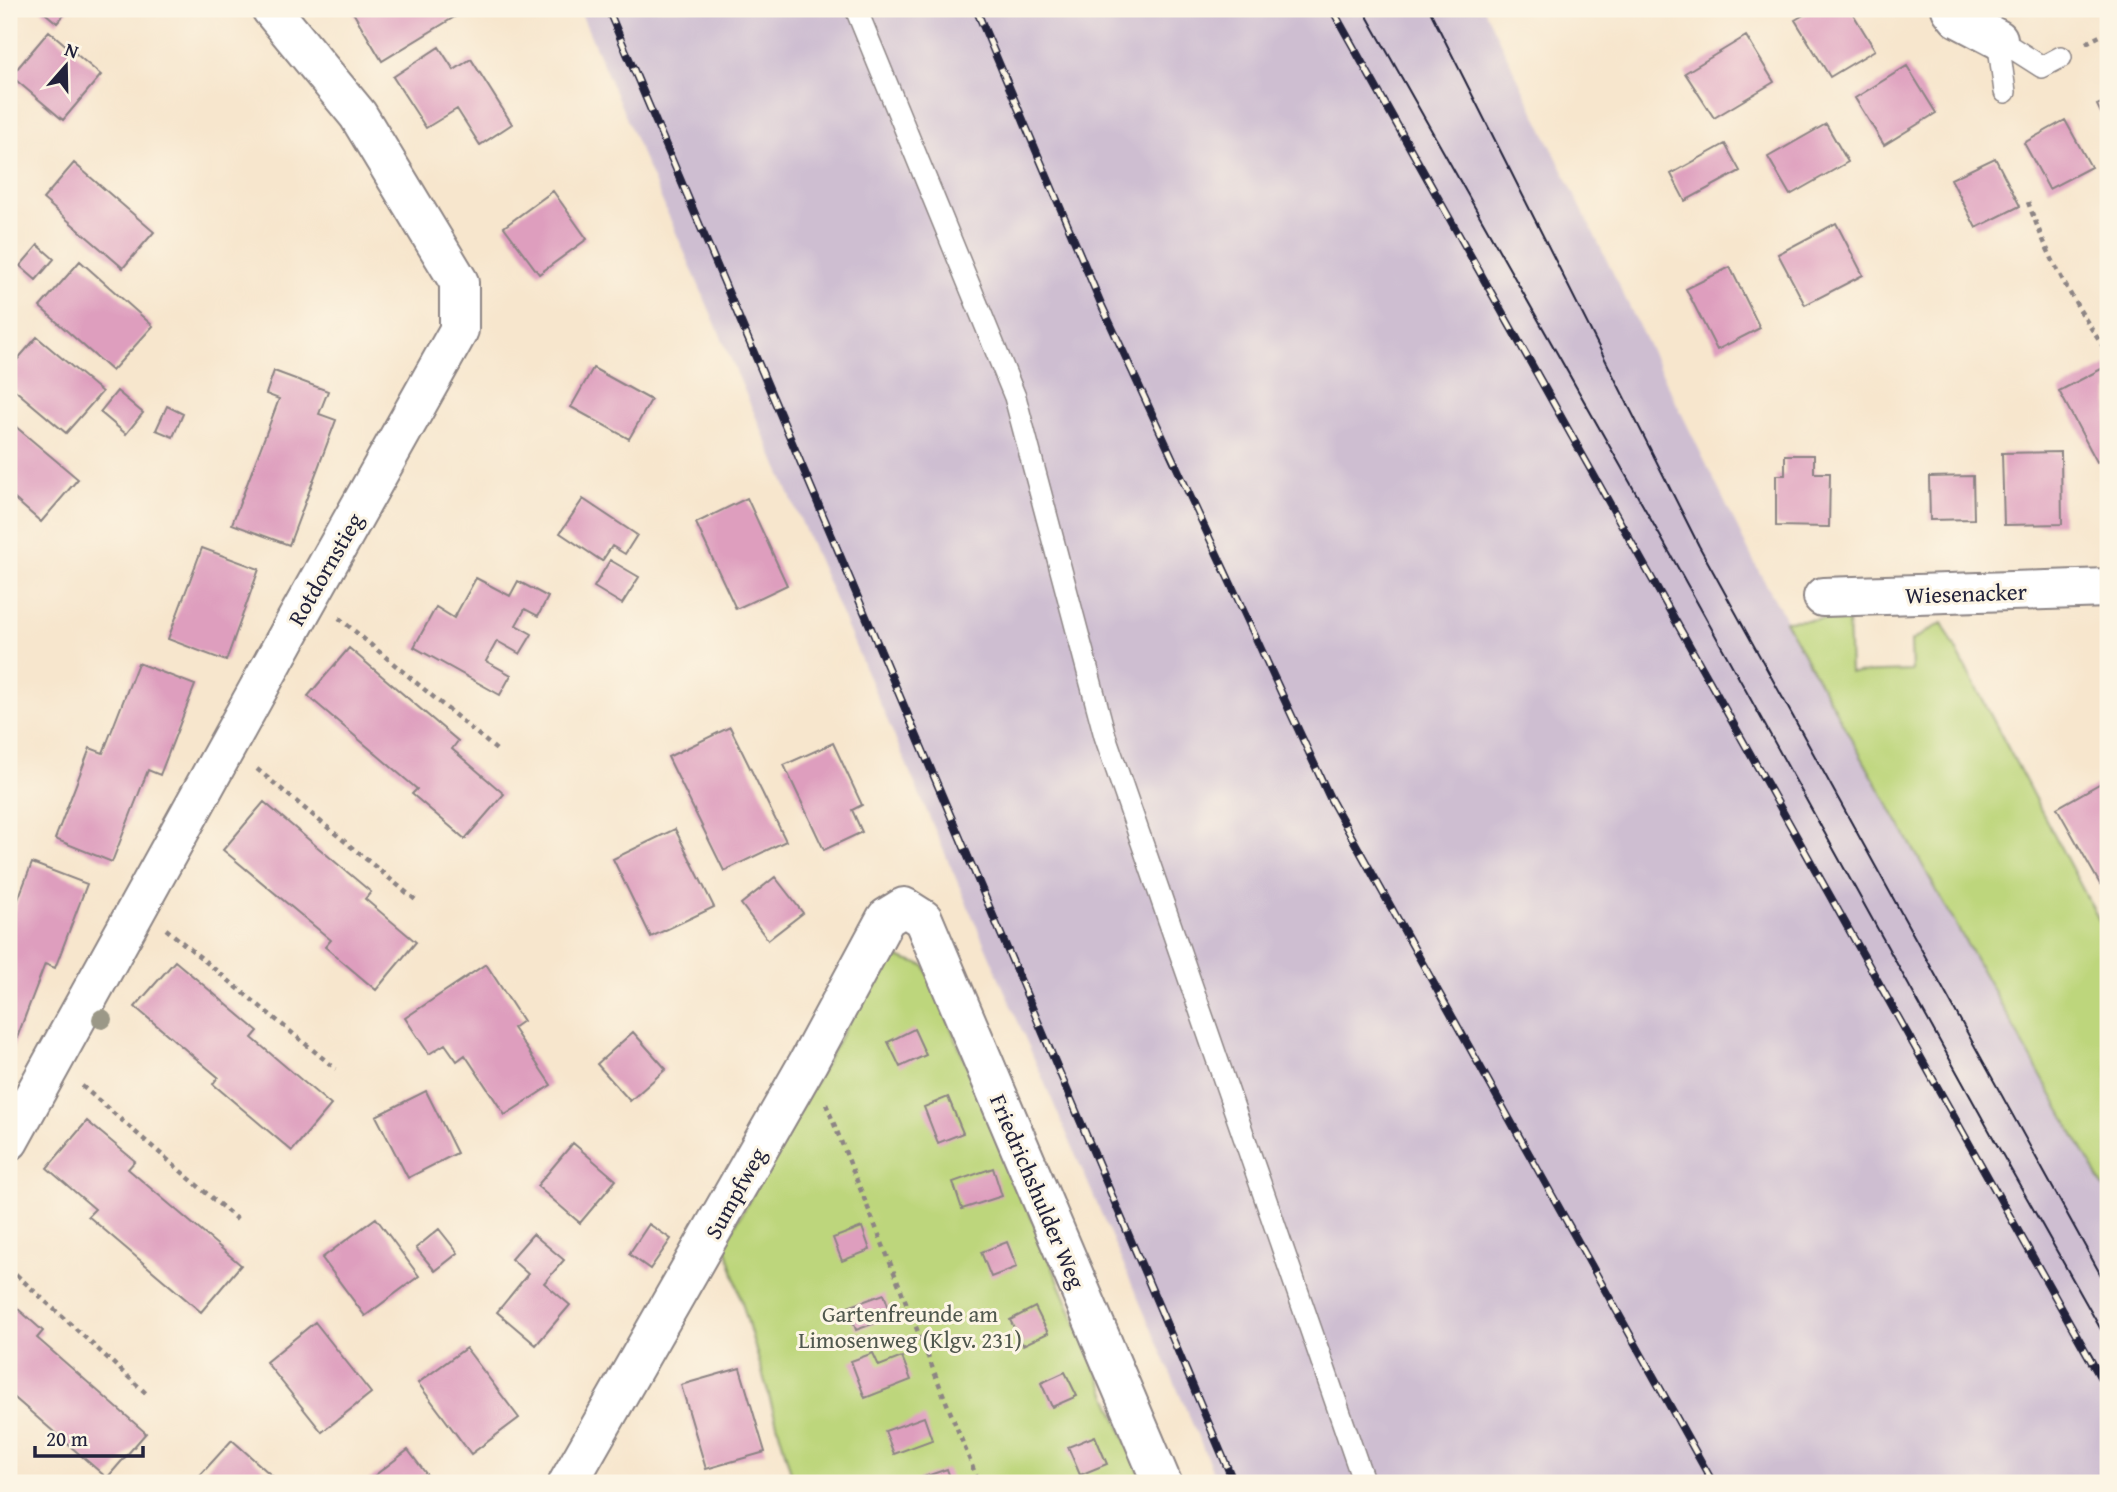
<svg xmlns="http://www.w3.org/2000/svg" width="2117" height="1492" viewBox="0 0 2117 1492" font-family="'Gentium Book Plus',serif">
	<rect width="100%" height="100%" fill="#fcf5e5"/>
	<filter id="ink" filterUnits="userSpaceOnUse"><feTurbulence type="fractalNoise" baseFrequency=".0143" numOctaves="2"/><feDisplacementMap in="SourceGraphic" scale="14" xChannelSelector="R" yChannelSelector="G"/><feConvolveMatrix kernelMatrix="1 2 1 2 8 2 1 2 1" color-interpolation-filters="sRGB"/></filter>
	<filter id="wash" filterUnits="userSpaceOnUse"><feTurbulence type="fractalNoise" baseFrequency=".00686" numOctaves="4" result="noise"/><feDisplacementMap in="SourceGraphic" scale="28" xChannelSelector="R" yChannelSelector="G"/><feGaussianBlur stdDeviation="1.57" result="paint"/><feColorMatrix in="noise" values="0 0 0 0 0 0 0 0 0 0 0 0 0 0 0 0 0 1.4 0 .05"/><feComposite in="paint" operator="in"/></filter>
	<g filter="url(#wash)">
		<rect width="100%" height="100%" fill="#f7e6cd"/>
		<path fill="#cebed1" d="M579 9H1484L1757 568 2108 1195V1483H1218Z"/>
		<path fill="#bdd67b" stroke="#707c5b" stroke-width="2" d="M1848 618 1850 673 1912 671 1911 641 1942 623 2108 937V1195L1785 621Z
			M887 954 925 966 1144 1483H794L725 1243Z"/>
		<g id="blocks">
			<path fill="#de9ebe" d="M40 9H69L57 23Z
				M351 9H458L461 13 382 61Z
				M1814 9H1850L1875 50 1830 77 1795 20Z
				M49 31 101 75 63 120 11 76Z
				M1746 36 1774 82 1714 118 1685 73Z
				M439 47 454 70 471 59 512 124 480 145 457 109 426 128 393 77Z
				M1907 66 1936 113 1884 145 1855 98Z
				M2108 100V127L2097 105Z
				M2065 120 2091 167 2049 189 2024 143Z
				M1826 124 1848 162 1790 195 1768 157Z
				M1725 144 1740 171 1685 201 1671 174Z
				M1995 158 2020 206 1976 228 1951 179Z
				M74 163 154 232 123 268 43 199Z
				M553 191 587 239 539 274 504 227Z
				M1836 223 1863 275 1805 305 1778 254Z
				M38 245 54 259 36 280 20 266Z
				M80 261 153 326 112 371 40 307Z
				M1730 267 1760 328 1717 350 1686 289Z
				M37 337 102 392 66 433 9 385V369Z
				M2107 366 2108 369V456L2097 462 2059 391Z
				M593 368 651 400 629 439 571 407Z
				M274 371 328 391 319 414 336 420 289 545 232 524 279 399 266 394Z
				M117 391 143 413 126 434 100 412Z
				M167 406 183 414 173 437 156 430Z
				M9 421 78 479 41 522 9 494Z
				M2061 452 2062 524 2004 525 2002 453Z
				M1785 455H1814V473H1830L1829 527 1776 526V475H1785Z
				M1973 476 1974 519 1930 520 1929 477Z
				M747 498 787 585 736 609 696 523Z
				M583 499 637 535 625 554 612 546 602 561 560 533Z
				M202 548 259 569 226 661 168 639Z
				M610 560 639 577 622 604 594 587Z
				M476 578 510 596 518 581 548 597 538 616 525 609 516 625 532 634 520 654 497 641 486 661 511 675 500 695 414 647 436 607 454 618Z
				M349 648 458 741 452 749 504 794 465 839 412 794 417 789 308 696Z
				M138 663 195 685 160 775 148 770 112 862 55 839 90 748 103 753Z
				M730 727 786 841 724 871 668 757Z
				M833 743 862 805 852 810 862 832 824 850 784 765Z
				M2108 779V879L2100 884 2057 808Z
				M264 802 371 892 365 899 416 942 376 990 325 947 331 940 223 850Z
				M675 829 714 907 651 937 613 859Z
				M32 863 87 884 55 968 45 964 13 1048 9 1046V923Z
				M775 877 803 913 768 940 741 904Z
				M175 961 258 1031 252 1038 331 1105 292 1151 213 1084 218 1077 135 1007Z
				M486 964 523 1021 513 1028 551 1085 505 1115 465 1055 457 1061 445 1044 429 1054 405 1018Z
				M914 1029 926 1055 900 1067 888 1042Z
				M633 1032 666 1069 630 1101 597 1064Z
				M426 1091 457 1153 408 1178 376 1116Z
				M948 1097 963 1133 938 1143 924 1107Z
				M87 1121 135 1161 128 1169 241 1265 201 1312 88 1216 95 1209 47 1168Z
				M573 1143 616 1180 580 1223 537 1186Z
				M993 1168 1002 1196 962 1209 953 1182Z
				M376 1218 419 1276 365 1316 322 1258Z
				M649 1224 671 1239 650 1269 629 1254Z
				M862 1227 870 1250 842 1261 833 1238Z
				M439 1229 458 1253 435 1271 416 1248Z
				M533 1234 564 1260 544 1283 570 1305 536 1345 497 1312 528 1274 511 1259Z
				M1007 1242 1017 1267 991 1277 981 1252Z
				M884 1294 892 1317 856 1330 848 1307Z
				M9 1301 43 1331 37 1338 146 1433 107 1478 9 1393Z
				M1035 1307 1048 1333 1023 1345 1010 1320Z
				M315 1322 371 1393 322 1432 266 1362Z
				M466 1348 519 1418 471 1454 418 1383Z
				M873 1353 879 1366 902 1357 911 1380 865 1398 851 1361Z
				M740 1368 765 1452 706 1469 681 1385Z
				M1065 1372 1077 1396 1052 1407 1041 1383Z
				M924 1417 932 1440 894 1454 885 1431Z
				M1095 1436 1107 1464 1080 1475 1068 1447Z
				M232 1440 280 1483H193Z
				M408 1450 433 1483H365Z
				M947 1469 952 1483H919L918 1479Z"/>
		</g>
	</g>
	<g filter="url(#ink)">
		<use href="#blocks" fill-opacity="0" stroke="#8c8484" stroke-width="2"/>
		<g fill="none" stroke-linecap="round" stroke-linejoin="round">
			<defs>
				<path id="lane" d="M856 9 1015 397 1105 736 1364 1483
					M1998 39 2042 67 2061 57
					M1998 39 2005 92"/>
				<path id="street" d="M1951 9 1958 18 1998 39
					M1823 597 2108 588
					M9 1141 298 617 459 330V282L358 115 271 9
					M568 1483 809 1061 886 918 904 907 923 919 1162 1483"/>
			</defs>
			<use href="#lane" stroke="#8c8484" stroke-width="24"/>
			<use href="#street" stroke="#8c8484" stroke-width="42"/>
			<path stroke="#8c8484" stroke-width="4.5" stroke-dasharray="5 5" stroke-linecap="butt" d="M2086 43 2108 32
				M2028 202C2048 258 2075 305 2108 354
				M339 618 499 752
				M257 769 418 902
				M166 929 336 1069
				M82 1086 241 1223
				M826 1104 979 1483
				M9 1268 148 1395"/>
			<use href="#lane" stroke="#fff" stroke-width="21"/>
			<use href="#street" stroke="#fff" stroke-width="38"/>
			<path stroke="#22223b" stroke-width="2" d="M1363 9 1672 557 2001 1152 2108 1342
				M1429 9 1699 546 2108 1288"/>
			<defs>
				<path id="rail" d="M608 9 1234 1483
					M976 9 1102 306 1330 798 1713 1483
					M1332 9 2108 1391"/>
			</defs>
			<use href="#rail" stroke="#22223b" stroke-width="8"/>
			<use href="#rail" stroke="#fcf5e5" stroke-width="5" stroke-dasharray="16" stroke-linecap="butt"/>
		</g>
		<circle fill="#9b9887" cx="102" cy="1019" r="10"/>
	</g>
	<g text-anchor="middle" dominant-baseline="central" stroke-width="6" stroke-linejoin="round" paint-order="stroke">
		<g font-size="23" fill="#22223b" stroke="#fcf5e5">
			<text transform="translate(325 569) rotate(-60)">Rotdornstieg</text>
			<text transform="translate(1966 593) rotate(-2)">Wiesenacker</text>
			<text transform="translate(1038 1191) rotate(67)">Friedrichshulder Weg</text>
			<text transform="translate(735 1193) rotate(-61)">Sumpfweg</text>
		</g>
		<g font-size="23" fill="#50584e" stroke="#fcf5e5">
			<text x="910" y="1313">Gartenfreunde am<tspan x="910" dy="26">Limosenweg (Klgv. 231)</tspan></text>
		</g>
	</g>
	<rect width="2117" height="1492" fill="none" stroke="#fcf5e5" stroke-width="35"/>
	<g transform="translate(66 66) rotate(20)" stroke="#fcf5e5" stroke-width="5" paint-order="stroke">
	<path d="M0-5L12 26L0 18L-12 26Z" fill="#22223b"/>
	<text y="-10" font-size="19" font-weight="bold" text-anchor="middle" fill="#22223b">N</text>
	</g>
	<path d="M35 1446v10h108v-10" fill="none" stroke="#22223b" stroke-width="3.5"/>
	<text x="46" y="1446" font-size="21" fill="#22223b" stroke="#fcf5e5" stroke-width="5" paint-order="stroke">20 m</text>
</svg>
